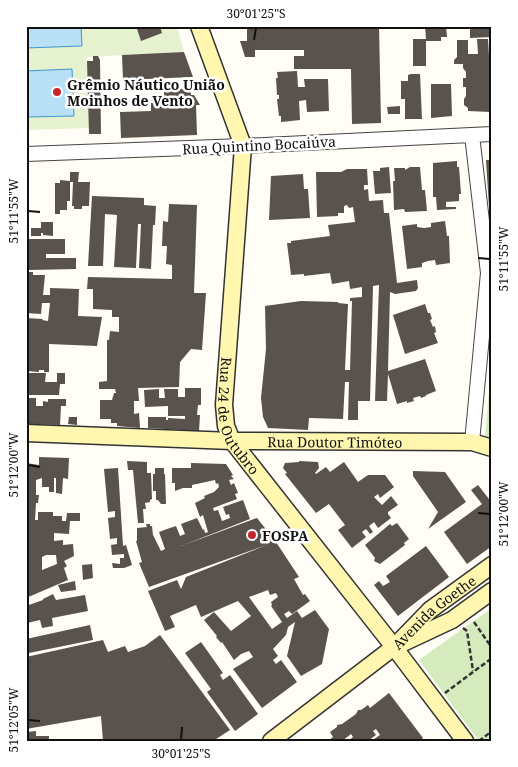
<svg xmlns="http://www.w3.org/2000/svg" width="518" height="767" viewBox="0 0 518 767" font-family="'Noto Serif',serif">
	<rect width="100%" height="100%" fill="#fffdf5"/>
	<path fill="#d5ebbd" d="M492 358V440L485 438Z
		M492 608V741H479L419 660Z"/>
	<path fill="#e6f2cf" d="M26 26H177L184 52 87 57 90 128 26 130Z"/>
	<path fill="#b9e0f7" stroke="#3f96cf" d="M26 26H81L82 46 26 48Z
		M72 69 74 116 28 117 26 71Z"/>
	<path fill="#5a524d" fill-rule="evenodd" d="M136 26H160L162 33 141 41Z
		M247 26H379L381 123 352 124 351 69H294V56H304V50H255V57H245L240 41H247Z
		M425 26H446L447 37H441V41H426V66H413V39H426Z
		M470 26H492V37L470 38Z
		M477 39H488L489 56H492V65H489V102H492L490 112 468 111V108L464 105V99L466 96V87H463V78H466V72L463 68V64H454V60L457 57V40H468V54H478Z
		M184 52 193 77 123 80 122 55Z
		M93 56H98L100 60 101 134H89L87 61H93Z
		M297 71 298 87H305L304 79H328L329 111 307 112 306 100 299 101 300 120 281 122V116H279L277 99H279V95H277L276 78H278L277 72Z
		M411 74H420L422 119H405V99H401V81H408V75Z
		M190 83 191 95H194L200 105H196L197 135 121 138 120 112 151 111V103H156L155 97H164V91H179V89H185V84Z
		M431 84H451L452 116 431 118Z
		M152 85 153 92H134L133 86Z
		M400 106V114H388L387 107Z
		M486 160H492V207H489Z
		M457 161V167H459L461 194H459V201L446 202V207H456V209L437 210 436 197H433V163Z
		M389 167 391 193 375 194 373 171H380V168Z
		M410 167H420L422 190H425L427 211 405 212 404 209 394 210 393 181H395L394 168H405V170Z
		M347 169H367L368 185H364V190L368 189 369 201 383 200 384 213H389L397 283 417 280 418 288 416 291 395 294 390 292 388 371 425 359 436 391 426 395V396L421 398 420 396 413 398 414 401 407 403V401L397 404 388 374 387 401H375L379 285 373 286 370 401H358V420H348L349 382H345L343 419 309 418 308 430 268 428 263 417 261 398 266 349 265 306 301 301 338 302V303L348 304 345 370H350L352 301H350V298L362 297V287L350 289 349 281 332 284 330 273 304 276V274L291 275 287 243H291V241L330 236 328 225 355 222 353 207 349 208 347 205 344 206V213H338V216L317 217 316 172H341Z
		M70 172H79L78 182H90L89 206H82V209H74V206H72L73 182H70Z
		M303 174 304 189H308L310 218 269 220 271 176Z
		M60 180 70 181V201H67V210H60V214H55V183H60Z
		M92 196 144 198V205L156 206 155 225H153L151 269 139 268 141 224H138L136 268 114 267 117 215 105 214 103 266H88Z
		M169 204 197 205 194 293H206L202 350 191 349 180 362 179 387 138 388 139 401H134V414L139 413 140 428 117 426V423H111V419H100V400H112L114 393H116L115 389H99V382L107 381V340H109L110 331 119 332V317H112V310L93 309V289H87L88 277 172 279V265L166 264 167 246H162L163 221 168 222Z
		M445 221 447 236H449L450 263 436 265 435 260 428 261 422 263V267L407 269 402 226 417 224V227L424 228 431 227V223Z
		M41 222H53V236L43 235V233H41V236H31V228H41Z
		M27 239H65V254H46V258H76V269L28 270Z
		M26 272H33V275H45L43 295H50V288L79 289 78 316 102 317 97 346 49 344V372H44V370H39V372L26 371V318L43 319 42 320 48 321 50 303H42L41 314 26 313Z
		M425 304 428 313H430L432 319 430 320 433 327 435 326 436 332 434 333 438 343 405 354 393 315Z
		M26 373H46L45 382H57V373H65V384H60L59 395H26Z
		M185 388H201V405H198L197 415H200L199 431 148 428V417H166V420H168V418L185 419V416H168V406L145 407 144 390 159 389V398H165L164 389H178V397H185Z
		M26 398H36V406H43V401L48 402V399H66V406H61L60 425 26 424Z
		M69 417H77V425L68 424Z
		M39 457 69 458 68 479 63 478 62 494 56 493V478H54V492H49V487H42V478L36 480V495H39L38 503H36L35 520H38V512H53V516H62V521H66L67 513H80V521H70L69 534 54 533V541L63 540V545L73 544 74 556 64 561 67 566 64 568 68 580 26 598V509H29V499H26V463L39 465ZM46 555H56L57 564 42 570V557Z
		M127 461 147 462V473H151L152 499 150 500V502L145 503 146 509H143L144 523H138L133 470H128Z
		M299 461 318 462 319 468 315 473 316 474 326 467 330 472 344 462 358 482 368 475H385L394 487 380 498 378 494 374 497 382 505 391 496 398 505 388 512V514L391 518 378 528 374 522 369 526 373 532 370 534 366 529 362 532 366 537 352 548 338 530 345 525 329 504 316 513 285 474 287 473 283 468 285 463 299 462Z
		M191 463 226 464 233 475 231 476 234 479 229 480 231 485 234 483 238 493 235 494 237 499 213 508 214 511 218 510 222 521 230 518 229 514 226 515 223 507 243 500 250 519 181 546 257 518 276 542 299 577 294 579 303 595 305 594 310 601 292 614 289 611 284 614 287 618 297 611 302 618 315 610 329 629 322 664 301 676 287 656 295 622 288 627 286 635 273 649 278 656 273 660 276 664 281 660 297 682 262 708 233 669 253 657 249 651 241 654 234 660 222 642 221 643 216 637 217 636 204 620 214 612 231 631 251 616 238 601 201 617 196 605 170 616 175 627 165 631 148 591 177 580 181 589 186 577 269 544 149 587 139 563 142 562 136 541H137V528L147 527 146 524H150V526H152L153 535 161 551 165 549 159 532 167 529 176 526 180 536 185 534 181 524 197 518 203 530 204 529 205 533 208 532 203 515 200 517 195 503 205 498 204 496 214 492 219 487 218 483 216 484 215 480 192 485V488H183L175 491V483H172V468H191ZM268 590 270 595 276 593 278 597 271 602 272 605 271 606 282 622 272 629 249 597Z
		M118 468 123 546 126 545 132 565 124 568H113L112 563 120 564V558H124V554L112 555 111 545 117 544V538L110 539 108 518 115 517V511L108 512 104 469Z
		M155 468H164V474H165L166 504H161L158 500H156V491H153V474H155Z
		M413 471 445 472 466 502 428 529 438 512 413 476Z
		M478 485 489 499 492 497V546L467 564 444 532 482 504 471 490Z
		M397 523 409 539 404 543 405 545 380 564 374 561 375 558 365 545 390 524 392 526Z
		M426 546 449 577 398 616 374 585 379 581 383 586 390 582 386 576Z
		M92 564 93 578 83 580 82 565Z
		M75 581 76 590 61 592 58 585Z
		M53 594 56 600 85 595 88 611 52 618 53 626 42 628 40 620 27 623 26 606 43 600V599Z
		M90 625 93 640 29 653 26 639Z
		M160 635 230 730 213 741H103L101 716 26 729V657L103 640 108 652 125 646 128 652 145 646Z
		M201 642 223 673 220 675 223 680 230 675 258 714 235 731 207 692 211 689 185 653Z
		M389 693 423 738 419 741H371L380 735 376 729 373 731 376 735 368 741H348L353 737 351 734 342 741H328L333 737 330 732 337 727V725L342 724 356 714 358 710H361L368 705 370 708Z
		M36 731V736H49V741H26V732Z"/>
	<g fill="none" stroke-linecap="round" stroke-linejoin="round">
		<defs>
			<path id="tertiary" d="M26 154 243 146 492 134
				M472 442 488 273 472 135"/>
			<g id="secondary">
				<path id="s1" d="M199 26 243 146 224 405 226 426 232 441 394 647 465 741"/>
				<path id="s2" d="M26 433 232 441 472 442 492 448"/>
				<path d="M403 643 452 620 492 591"/>
				<path id="s3" d="M271 741 394 647 430 610 492 565"/>
			</g>
		</defs>
		<use href="#tertiary" stroke="#444" stroke-width="16"/>
		<use href="#secondary" stroke="#333" stroke-width="19"/>
		<path stroke="#333" stroke-width="2.5" stroke-dasharray="5 2.5" stroke-linecap="butt" d="M474 622 492 648
			M463 628 467 631 473 671
			M445 693 492 658
			M479 741 492 731"/>
		<use href="#tertiary" stroke="#fff" stroke-width="14"/>
		<use href="#secondary" stroke="#fff6b0" stroke-width="16"/>
	</g>
	<path fill="none" stroke="#111" stroke-width="2" d="M254 40 256 28M28 211 40 212M478 258 490 259M28 465 40 467M478 513 490 514M28 720 40 721M181 740 182 727"/>
	<g fill="#c4262e" stroke="#fff" stroke-width="2">
		<circle cx="57" cy="92" r="5"/>
		<circle cx="252" cy="535" r="5"/>
	</g>
	<g text-anchor="middle" dominant-baseline="central" stroke-width="5" stroke-linejoin="round" paint-order="stroke">
		<g font-size="14" font-weight="bold" fill="#111" stroke="#fff" text-anchor="start">
			<text x="67" y="84">Grêmio Náutico União<tspan x="67" dy="16">Moinhos de Vento</tspan></text>
			<text x="262" y="535">FOSPA</text>
		</g>
		<g font-size="14" fill="#111" stroke="#fff">
			<text transform="translate(259 145) rotate(-3)">Rua Quintino Bocaiúva</text>
			<text stroke="none"><textPath href="#s1" startOffset="402">Rua 24 de Outubro</textPath></text>
			<text stroke="none"><textPath href="#s2" startOffset="309">Rua Doutor Timóteo</textPath></text>
			<text stroke="none"><textPath href="#s3" startOffset="208">Avenida Goethe</textPath></text>
		</g>
	</g>
	<rect width="518" height="767" fill="none" stroke="#ffffff" stroke-width="55"/>
	<rect x="28" y="28" width="462" height="712" fill="none" stroke="#111" stroke-width="2"/>
	<g font-size="12" text-anchor="middle" fill="#111">
		<text x="256" y="18">30°01'25"S</text>
		<text transform="translate(14 211) rotate(-90)" y="4">51°11'55"W</text>
		<text transform="translate(504 259) rotate(-90)" y="4">51°11'55"W</text>
		<text transform="translate(14 465) rotate(-90)" y="4">51°12'00"W</text>
		<text transform="translate(504 514) rotate(-90)" y="4">51°12'00"W</text>
		<text transform="translate(14 720) rotate(-90)" y="4">51°12'05"W</text>
		<text x="181" y="758">30°01'25"S</text>
	</g>
</svg>
